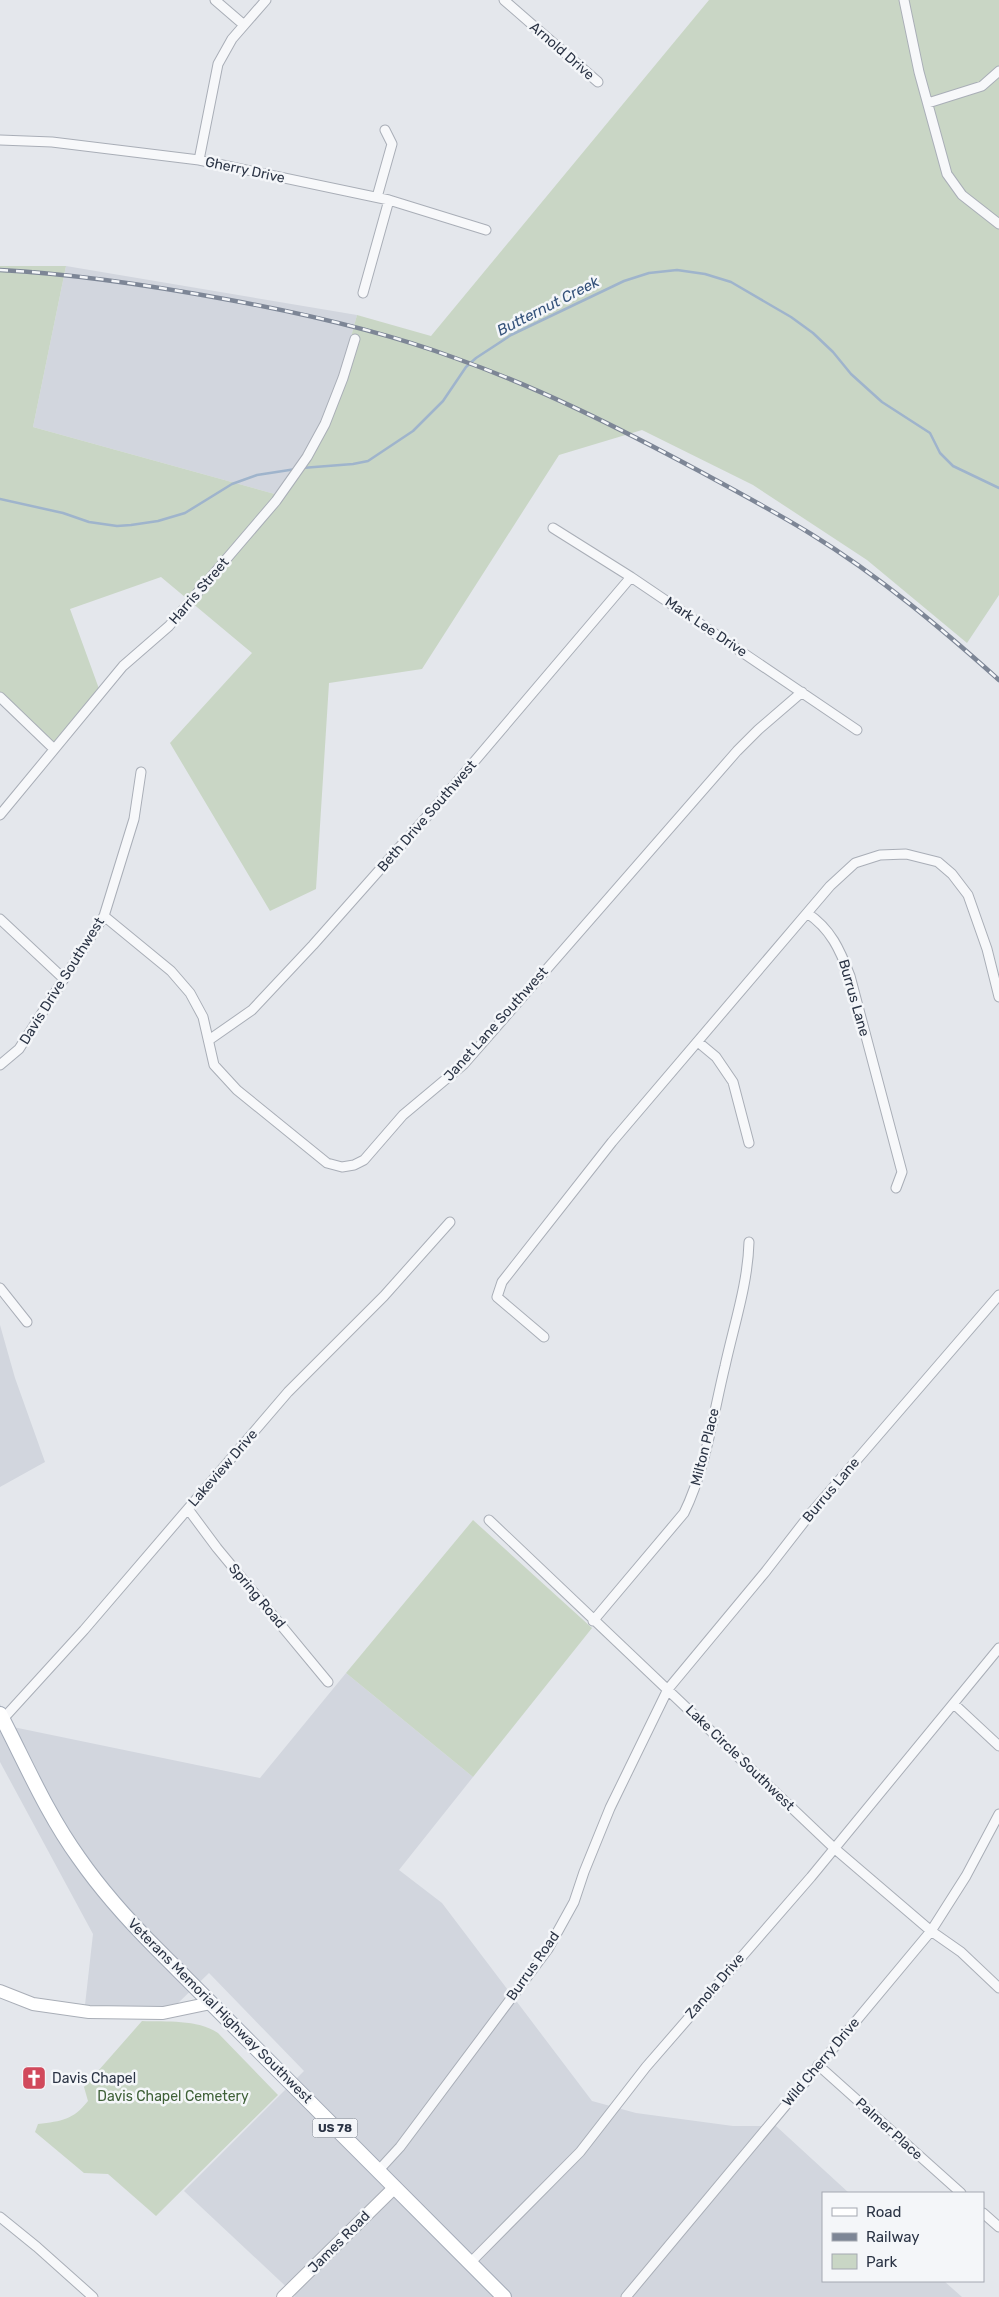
<svg xmlns="http://www.w3.org/2000/svg" width="999" height="2297" viewBox="0 0 999 2297" font-family="Rubik,sans-serif">
	<rect width="100%" height="100%" fill="#e4e7ec"/>
	<path fill="#d2d6de" d="M66 266 357 315 335 395 282 496 33 427Z
		M0 1325 15 1378 45 1462 0 1487Z
		M346 1673 473 1777 399 1870 442 1903 592 2101 636 2113 733 2126H776L849 2193H823V2281H944L962 2297H294L295 2295 184 2191 304 2071 209 1973 175 2006 130 2008 85 2005 93 1934 0 1762V1704L13 1727 260 1778Z"/>
	<path fill="#c9d6c5" d="M709 0H999V595L967 643 867 560 753 485 642 430 559 455 422 669 329 683 316 889 270 911 170 743 252 653 161 577 70 609 102 697 57 750 20 709 0 692V266H66L33 427 282 496 335 395 357 315 431 336Z
		M473 1520 592 1628 473 1777 346 1673Z
		M142 2021C166 2022 197 2019 218 2033L278 2095 156 2216 108 2174 84 2173 35 2132 38 2124C62 2121 73 2120 88 2101L84 2087Z"/>
	<g fill="none" stroke-linecap="round" stroke-linejoin="round">
		<path stroke="#9fb4cc" stroke-width="2.5" d="M302 468 353 464 368 461 413 431 443 401 466 367 476 358 511 335 624 281 649 273 677 270 705 274 731 282 791 317 813 333 833 352 851 374 882 402 930 433 940 453 953 466 999 488
			M0 499 63 513 89 522 117 526 131 525 158 521 185 513 232 484 257 475 296 469"/>
		<defs>
			<path id="street" d="M215 0 244 25
				M504 0 598 82
				M904 0 919 72 947 174 962 195 999 224
				M928 103 982 86 999 71
				M0 140 52 142 199 160 389 200 486 230
				M199 160 218 64 232 39 266 0
				M377 197 392 144 385 130
				M363 293 389 200
				M553 528 631 577 857 730
				M0 697 54 749
				M0 815 123 666 169 626 276 501 307 457 325 424 343 378 355 339
				M104 916 171 971 190 993 203 1017 214 1065 237 1090 327 1163 342 1167 354 1165 364 1160 403 1115 464 1064 737 751 758 730 802 692
				M0 919 64 979
				M209 1040 252 1010 313 945 445 796 631 577
				M698 1042 716 1057 733 1082 749 1143
				M0 1065 19 1049 104 916 134 819 141 772
				M896 1188 902 1172 850 976C840 950 831 929 807 913L830 886 855 863 880 855 906 854 938 862 952 874 968 895 987 949 999 997
				M0 1288 27 1322
				M544 1337 497 1297 502 1282 612 1142 807 913
				M188 1509 217 1548 328 1682
				M489 1520 834 1848 931 1931 961 1952 999 1988
				M593 1621 684 1513C706 1468 713 1415 725 1366 734 1325 748 1283 749 1242
				M954 1704 999 1746
				M3 1719 84 1630 288 1392 384 1296 450 1222
				M818 2065 961 2193
				M378 2171 400 2147 548 1949 574 1902 584 1872 610 1808 668 1689 766 1571 811 1513 999 1295
				M983 2213 999 2227
				M0 2217 37 2247 93 2297
				M470 2263 580 2152 646 2067 811 1877 999 1648
				M626 2297 931 1931 966 1876 999 1814"/>
			<path id="secondary" d="M0 1991 33 2004 89 2012 163 2013 211 2003
				M283 2297 395 2187"/>
			<path id="primary" d="M0 1714C25 1762 47 1814 79 1858 102 1891 128 1920 156 1948L504 2297"/>
		</defs>
		<use href="#street" stroke="#a9aeb7" stroke-width="11"/>
		<use href="#secondary" stroke="#a9aeb7" stroke-width="14"/>
		<use href="#primary" stroke="#a3abb8" stroke-width="16"/>
		<use href="#street" stroke="#f7f8fa" stroke-width="9"/>
		<use href="#secondary" stroke="#fff" stroke-width="12"/>
		<use href="#primary" stroke="#fff" stroke-width="14"/>
		<defs>
			<path id="rail" d="M0 270C78 274 154 286 230 300 306 314 382 331 455 358 540 388 621 429 701 472 738 492 775 512 811 534 879 576 940 627 999 680"/>
		</defs>
		<use href="#rail" stroke="#7d8696" stroke-width="4.5"/>
		<use href="#rail" stroke="#f4f6f9" stroke-width="2.5" stroke-dasharray="8" stroke-linecap="butt"/>
	</g>
	<defs>
		<symbol id="church-square" viewBox="-11 -11 22 22"><rect x="-9" y="-9" width="18" height="18" rx="4" fill="#d1495b" stroke="#f4f6f9"/><path d="M-1.2-6h2.4v3.5h3.3v2.4h-3.3V6h-2.4V-.1h-3.3v-2.4h3.3Z" fill="#fff"/></symbol>
	</defs>
	<g fill-rule="evenodd">
		<use href="#church-square" x="20" y="2064" width="28" height="28"/>
	</g>
	<g text-anchor="middle" dominant-baseline="central" stroke-width="5" stroke-linejoin="round" paint-order="stroke">
		<rect fill="#f4f6f9" stroke="#676e7b" stroke-width="1" x="312.5" y="2118.5" width="45" height="19" rx="4"/>
		<g font-size="12" font-weight="bold" fill="#2b3445">
			<text x="335" y="2128">US 78</text>
		</g>
		<g font-size="14" fill="#2b3445" stroke="#f4f6f9">
			<text transform="translate(562 51) rotate(41)">Arnold Drive</text>
			<text transform="translate(245 170) rotate(12)">Gherry Drive</text>
			<text transform="translate(199 591) rotate(-49)">Harris Street</text>
			<text transform="translate(706 627) rotate(34)">Mark Lee Drive</text>
			<text transform="translate(427 816) rotate(-49)">Beth Drive Southwest</text>
			<text transform="translate(62 981) rotate(-58)">Davis Drive Southwest</text>
			<text transform="translate(854 998) rotate(74)">Burrus Lane</text>
			<text transform="translate(496 1024) rotate(-48)">Janet Lane Southwest</text>
			<text transform="translate(705 1447) rotate(-76)">Milton Place</text>
			<text transform="translate(223 1468) rotate(-49)">Lakeview Drive</text>
			<text transform="translate(831 1490) rotate(-50)">Burrus Lane</text>
			<text transform="translate(257 1596) rotate(50)">Spring Road</text>
			<text transform="translate(740 1758) rotate(44)">Lake Circle Southwest</text>
			<text transform="translate(533 1966) rotate(-55)">Burrus Road</text>
			<text transform="translate(715 1986) rotate(-49)">Zanola Drive</text>
			<text transform="translate(220 2011) rotate(45)">Veterans Memorial Highway Southwest</text>
			<text transform="translate(821 2062) rotate(-50)">Wild Cherry Drive</text>
			<text transform="translate(889 2129) rotate(42)">Palmer Place</text>
			<text transform="translate(339 2242) rotate(-45)">James Road</text>
		</g>
		<g font-size="14" fill="#2b3445" stroke="#f4f6f9" text-anchor="start">
			<text x="52" y="2078">Davis Chapel</text>
		</g>
		<g font-size="14" fill="#3f6138" stroke="#f4f6f9">
			<text x="173" y="2096">Davis Chapel Cemetery</text>
		</g>
		<g font-size="15" font-style="italic" fill="#34527a" stroke="#f4f6f9">
			<text transform="translate(548 306) rotate(-27)">Butternut Creek</text>
		</g>
	</g>
	<rect x="822" y="2192" width="162" height="90" fill="#f4f6f9" stroke="#a4a8b1"/>
	<rect x="832" y="2208" width="25" height="8" fill="#ffffff" stroke="#a4a8b1"/>
	<text x="866" y="2217" font-size="15" fill="#2b3445">Road</text>
	<rect x="832" y="2233" width="25" height="8" fill="#7d8696" stroke="#a4a8b1"/>
	<text x="866" y="2242" font-size="15" fill="#2b3445">Railway</text>
	<rect x="832" y="2254" width="25" height="15" fill="#c9d6c5" stroke="#a4a8b1"/>
	<text x="866" y="2267" font-size="15" fill="#2b3445">Park</text>
</svg>
